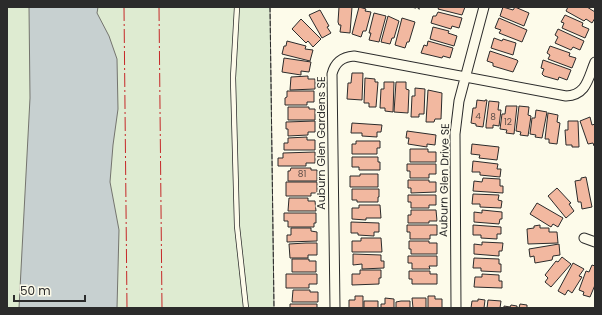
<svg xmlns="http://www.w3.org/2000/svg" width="602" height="315" viewBox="0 0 602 315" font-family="Poppins,sans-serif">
	<rect width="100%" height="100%" fill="#fdfbea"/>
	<path fill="#deebd1" stroke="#74746e" d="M7 7H270L274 308H7Z"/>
	<path fill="#c7d0d0" stroke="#74746e" d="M29 7H98L97 13 109 36 117 59 118 109 113 145 110 182 119 230 117 308H19L30 98Z"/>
	<path fill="#f2b8a0" stroke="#2b2b2b" d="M339 7H352L350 33 340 32 341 25H339L338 22Z
		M359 7 366 9 365 11 371 12 366 31H363L361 37 352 34Z
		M439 7H465L462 15 438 9Z
		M503 7 513 10 515 7 529 13 524 26 500 16Z
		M568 7H587L595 12V18L592 23 586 19 584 21 566 11Z
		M320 10 329 26 327 27 331 33 322 38 309 15Z
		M438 12 462 18 459 28 452 26 451 29 431 23 433 16H436Z
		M374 13 386 16 379 42 369 40 371 33H369Z
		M565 15 583 23 582 26 589 29 585 38 562 28 564 23 561 22Z
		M388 16 399 21 394 38H392L390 44 381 42Z
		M402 18 415 22 409 42H407L405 48 395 45Z
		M499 18 527 30 522 42 499 33 501 30 495 28Z
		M301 19 321 39 313 47 308 41 306 43 292 29Z
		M433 27 449 31 448 33 457 36 454 46 430 39Z
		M558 29 584 41 580 50 573 47 571 50 555 43 558 37 555 35Z
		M494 38 502 41 503 39 516 43 513 55 491 48Z
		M287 41 306 46 305 49 313 50 310 61 282 54 284 46H286Z
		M428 41 453 48 450 58 443 56 442 58 421 53 424 45 427 46Z
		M550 46 570 53 569 56 576 58 572 68 548 59 550 55 547 53Z
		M490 51 517 60 518 61 513 72 493 66V63L487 61Z
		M284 58 311 62 309 72 301 71V75L282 72Z
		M543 60 571 70 567 80 559 77 558 80 544 76 542 74 544 69 541 68Z
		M352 73H363L362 100 347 99 348 83H351Z
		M308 76V79H315V89L290 90 291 77Z
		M365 78 375 79V82H378L376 107H369V103H364Z
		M384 82H394L393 112 385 111V108H380L381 89H384Z
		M396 82H406V89L409 90 408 113 394 112Z
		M415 88 425 89 424 114H419V117H411L412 96H415Z
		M428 90 442 93 441 119H435L434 122H426Z
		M287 91H314V102H307V105H285V98L287 97Z
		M477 100 485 101V100H487L483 127 476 126V124L471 123 473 108H476Z
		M489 101 499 102 498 110H501L499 126 493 125V128H486V125Z
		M506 106H517L514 134 506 133 507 130 500 129 502 114H505Z
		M519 106 529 107 528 115 531 116 528 136 520 135 521 132 516 131Z
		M288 107H309V109H315V120H288Z
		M536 110 547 112 542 138 535 137 536 135 530 134 532 118H535Z
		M548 113 558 115 557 122 560 123 557 144 549 143V139H545Z
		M590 117 592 125 595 124V145L594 146 593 143 588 144 580 121Z
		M315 121V132H308V135L288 136V129H286V122Z
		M568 121H578L579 147H572V145H566L565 130H568Z
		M352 123 382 125 381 132H377V137L362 136V133H351Z
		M407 131 436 135 435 145 427 144V147L408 144 409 138H406Z
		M307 137V140H315V150H284V143H288V138Z
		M356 141H380V148H377V154H352V144H356Z
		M472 144 499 147 497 160 479 158 480 155 471 154Z
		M410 149H428V152H436V162H410Z
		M315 152V163H306V166H278V158H283V153Z
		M352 157H378V162H380V170H359V167H352Z
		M473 161 498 164 497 169H501L500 177 480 175V172H472Z
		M407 164H436V174H429V178H410V171H407Z
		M291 168H311V170H317V181H288V171H290Z
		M360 174H378V187H350V176H360Z
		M586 177 592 207 582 209 581 202H578L575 181 581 180V178Z
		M483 178 500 179V186H503V193L473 191 474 181 482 182Z
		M408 180H429V182H436V192L411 193V188H408Z
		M286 182H317V193H311V196H286Z
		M557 188 571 203 569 204 574 211 566 218 548 196Z
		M352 189H379V197H378V202H357V200H352Z
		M473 194 499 195 498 200 502 201 501 208 480 207V204H472Z
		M408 195H436V205H429V208H411V202H408Z
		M289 198H308V201H315L316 211H288Z
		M537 203 563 218 558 227 553 224 551 227 530 214Z
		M359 205H380L381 218H366V220L352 219V208H359Z
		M411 210H436L437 221H429V223H408V215H411Z
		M482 210 502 212V219H500L499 224 474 222V212L482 213Z
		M284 213H316V223H314V227H288V221H284Z
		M351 222 379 223V232H374V236L358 235V233H351Z
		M407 225H437V235H430V239H410V232H407Z
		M473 225 501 227V234H497V239L481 238V235H473Z
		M540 225V228H549V232H557L558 243 528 244 527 229 534 228V226Z
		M291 228H311V231L317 232V241L287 242V235H291Z
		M361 238H381L382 252H352V241H361Z
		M409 241H429V243H437V254H411V249H409Z
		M482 242 503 243 502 251H499V256L474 254V244L482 245Z
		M306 243H317V255H308V258H290L289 244Z
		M559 244 560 255 553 256 552 260 535 263 534 256 530 257 529 249Z
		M353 254 381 255V261H384V268L362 269V264L353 265Z
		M408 256H437V266H429L430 269H412V263H408Z
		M562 257 571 264 551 287 545 282 548 278 545 275 556 261 558 262Z
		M474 258 499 259V264H501V272L481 271V268H473Z
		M292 259H309V261H316V272H292Z
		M573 263 584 269 579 276 582 277 572 293 568 290 565 295 558 291Z
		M592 265 595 266V285L590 297 583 295 584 292 579 290 586 271 589 272Z
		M360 270H381V278H379V284L352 285V274H360Z
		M409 271H430V274H437V284H412V279H409Z
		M286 274H317V284H309V288H286Z
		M482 274 499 275V281H502V288L474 287 475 277H482Z
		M293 290H310V292H318V302H292Z
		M355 296H363V308H349V300H355Z
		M428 296H435V299H442V308H428Z
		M385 298 394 299V308H381V304H385Z
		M412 298H426V308H413Z
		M478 299 485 300 484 308H471L472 301H478Z
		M488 300 501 301 500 308H487Z
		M364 301H378V308H364Z
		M401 301H410V308H396V302Z
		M290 304H317V308H290Z
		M520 304 527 305V308H519Z
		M511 305 517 306V308H504V306L510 307Z"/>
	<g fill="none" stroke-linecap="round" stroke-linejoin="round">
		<defs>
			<path id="lane" d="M237 7 233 78 237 226 246 308"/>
			<path id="street" d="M584 238 595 242
				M335 308 332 74C335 62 342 57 354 56L566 96C587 95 588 78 595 62
				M456 308 455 134 459 101 484 7"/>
		</defs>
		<use href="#lane" stroke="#2b2b2b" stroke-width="6"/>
		<use href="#street" stroke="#2b2b2b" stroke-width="11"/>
		<use href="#lane" stroke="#fdfbea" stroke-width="4.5"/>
		<use href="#street" stroke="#fdfbea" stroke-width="9"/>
		<path stroke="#2b2b2b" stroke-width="1" stroke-dasharray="5 2" stroke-linecap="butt" d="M270 7 274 308
			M411 7 420 9"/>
		<path stroke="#c62828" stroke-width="1" stroke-dasharray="14 3 2 3" stroke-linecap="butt" d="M124 7 127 308
			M159 7 162 308"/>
	</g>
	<g text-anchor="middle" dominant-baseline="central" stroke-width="3" stroke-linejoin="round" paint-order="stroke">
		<g font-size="9" fill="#5d4e48">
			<text x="478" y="116">4</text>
			<text x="493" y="117">8</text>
			<text x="508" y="122">12</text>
			<text x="302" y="174">81</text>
		</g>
		<g font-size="11" fill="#2b2b2b" stroke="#fdfbea">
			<text transform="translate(321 143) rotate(-90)">Auburn Glen Gardens SE</text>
			<text transform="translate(444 180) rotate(-89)">Auburn Glen Drive SE</text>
		</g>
	</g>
	<rect width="602" height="315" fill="none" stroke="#2b2b2b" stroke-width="16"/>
	<path d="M14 295v6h71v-6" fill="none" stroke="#2b2b2b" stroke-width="2"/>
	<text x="20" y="295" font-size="12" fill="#2b2b2b" stroke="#fdfbea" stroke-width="3" paint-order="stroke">50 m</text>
</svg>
